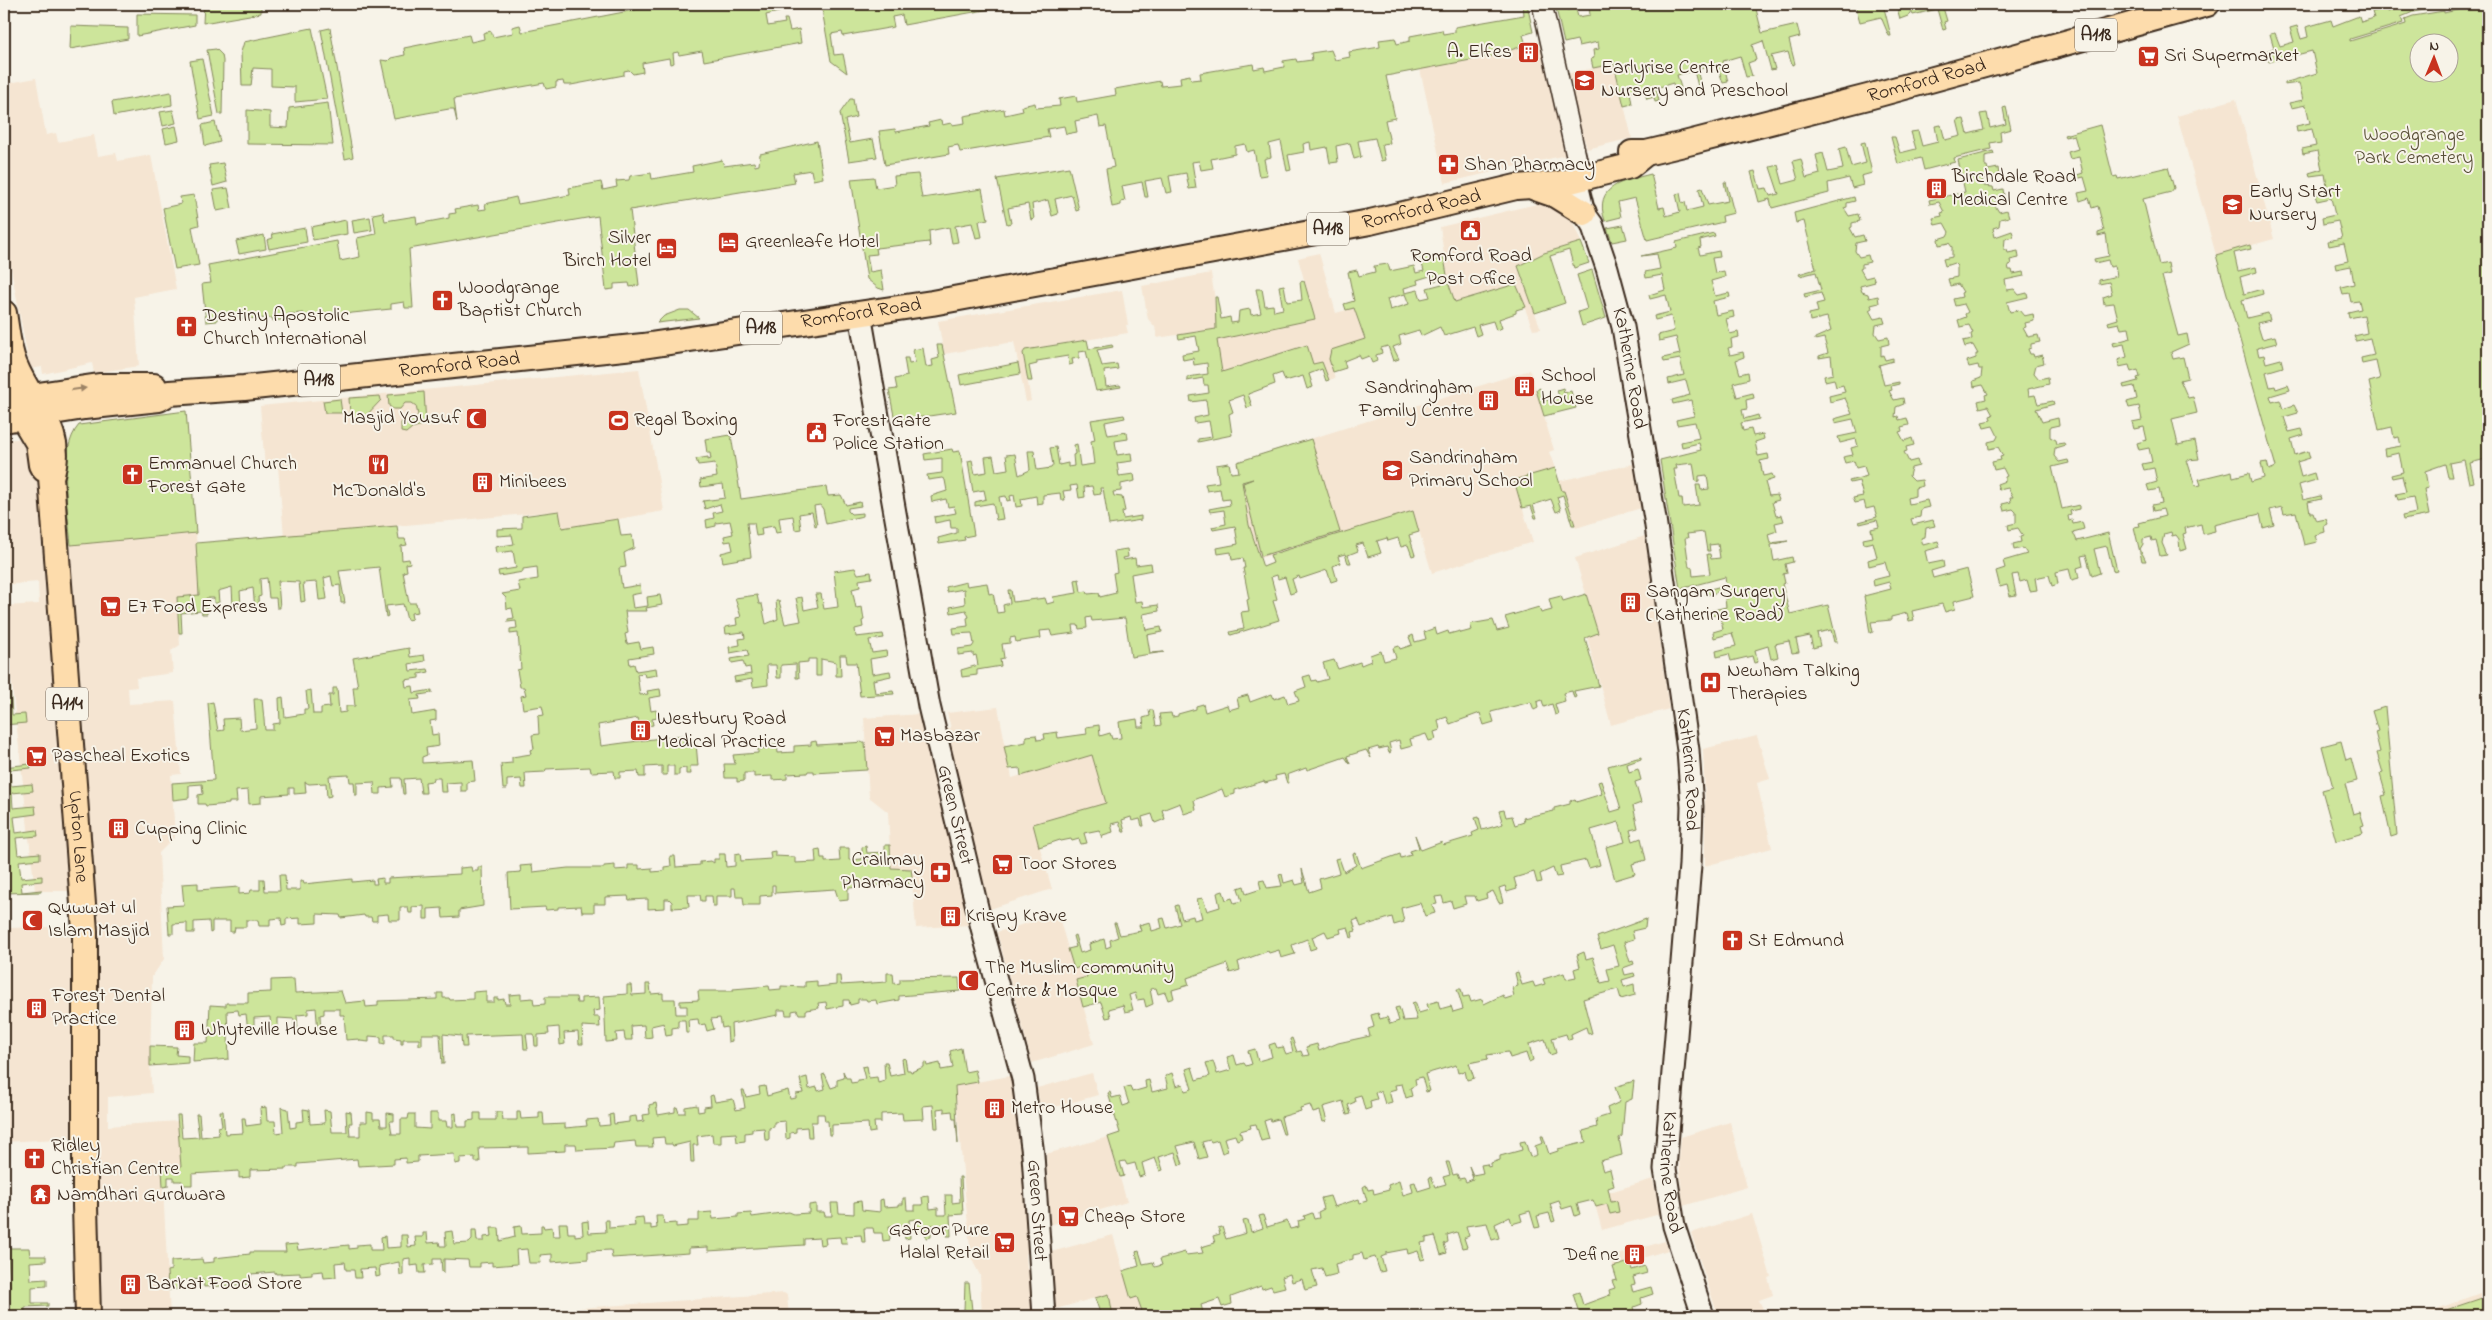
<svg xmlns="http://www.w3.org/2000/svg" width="2492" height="1320" viewBox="0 0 2492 1320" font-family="'Indie Flower',sans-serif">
	<rect width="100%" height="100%" fill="#f7f3e8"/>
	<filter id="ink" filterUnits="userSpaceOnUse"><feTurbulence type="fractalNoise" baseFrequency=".02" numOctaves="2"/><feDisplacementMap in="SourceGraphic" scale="10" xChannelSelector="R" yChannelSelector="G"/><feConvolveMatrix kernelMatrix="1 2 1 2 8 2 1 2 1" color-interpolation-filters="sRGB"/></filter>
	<g filter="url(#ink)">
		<path fill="#f5e5d2" d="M1543 40 1566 155 1445 183 1420 69 1492 56Z
			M1614 64 1632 138 1587 149 1565 74Z
			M36 78 46 135 56 133 58 142 94 135 98 156 116 153 118 161 151 155 176 289 134 297 139 366 94 373 92 363 43 374 42 367 30 369 4 231V84Z
			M2236 99 2274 239 2216 255 2177 116Z
			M1545 202 1564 211 1573 223 1581 242 1544 253 1518 267 1541 329 1533 330 1516 284 1455 302 1448 282 1440 227Z
			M1319 253 1336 313 1354 308 1365 340 1329 359 1335 378 1329 380 1322 362 1313 364 1306 345 1222 372 1217 340 1315 319 1298 258Z
			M1211 273 1216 307V329L1157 338 1155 327 1148 319 1142 286Z
			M1122 290 1128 325H1126L1128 333 1025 350 1023 353 1031 401 1026 402 1014 342 944 354 938 321Z
			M639 369 664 511 562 529 559 511 284 536 278 467 265 468 260 406Z
			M1530 370 1554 450 1549 452 1555 468 1514 481 1533 542 1432 573 1413 511 1260 558 1249 525 1237 462Z
			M26 438 37 466 47 542 71 891H35L4 613V606L39 604 38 582 4 585V440Z
			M1633 464 1641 508 1576 528 1564 491H1562L1559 481Z
			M196 533 199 596 177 597 180 645 171 651 173 673 136 678 137 687 128 688 129 704 175 701 181 774 171 775 175 837 159 853 164 959 152 977 150 1066 152 1093 108 1097V1126L178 1121 181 1167 162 1170 170 1316H97L96 1307 100 1303 98 1247 94 1244 97 1077 95 1075 98 959 93 860 86 828 89 824 64 545Z
			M1645 536 1669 709 1611 725 1587 637 1598 633 1575 558Z
			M998 707 1012 778 1092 755 1107 803 1033 824 1052 889 990 909 947 729 951 728 947 713Z
			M920 714 925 719 973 922 970 925 916 928 911 869H891L888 812 869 797 864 718Z
			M1757 736 1770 779 1757 783 1772 848 1705 866V797L1703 749Z
			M1058 914 1074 969 1084 966 1088 977 1076 981 1094 1044 1032 1063 997 932Z
			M77 926 75 1138 4 1142V1111L10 1088 7 1017 9 928Z
			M1092 1073 1098 1095 1041 1111 1037 1088Z
			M1015 1075 1024 1145 1021 1148 1022 1164 1025 1165 1030 1252 1026 1254 1027 1269 1032 1271 1038 1316H982L980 1275 971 1258 955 1086Z
			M1730 1122 1747 1187 1683 1206 1679 1160 1681 1137Z
			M1108 1137 1127 1202 1050 1225 1046 1154Z
			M1653 1179 1660 1214 1602 1230 1593 1197Z
			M1752 1214 1771 1277 1768 1278 1773 1295 1759 1300 1766 1316H1718L1691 1233Z
			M1113 1235 1131 1298 1137 1297 1142 1312 1132 1314 1133 1316H1113L1109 1294 1056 1309 1051 1252Z
			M1665 1241 1668 1250 1613 1267 1610 1257Z
			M2488 1290V1316H2418Z
			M784 1293 787 1295 789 1316H581L580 1308Z"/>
		<path fill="#cde59b" stroke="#84885c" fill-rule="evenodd" d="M204 4H261V13L203 23Z
			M642 4H794L795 8 766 15 768 26 785 23 784 19H787L790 31 799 29 801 43 704 61 702 51 679 55 678 52 673 53 674 63 670 64 669 58 642 63 643 72 633 74 629 70 624 71V75L571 85H564L563 81 556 82V87L546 89 544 83 454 99 457 122 454 109H449L394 119 381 60 388 61 391 58 405 55 404 48 469 35 471 42 484 39 483 33 491 31 493 37 513 33 512 27 520 25 522 32 634 10 643 8Z
			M821 4H1017L904 25 902 15 892 17 894 27 843 36 842 32 831 34 834 55 843 54 847 73 831 61Z
			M1523 4H1527L1533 32 1523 35 1526 45 1492 56 1386 76 1395 118 1385 120 1390 143 1382 144 1385 160 1381 161 1375 138 1358 141 1361 157 1354 159 1350 143 1336 146 1338 162 1330 163 1327 147 1311 150 1310 142 1303 144 1304 152 1288 155 1291 170 1287 171 1281 141 1269 144 1271 157 1264 159 1267 175 1259 176 1254 150 1247 152 1245 144 1235 146V154L1211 159 1213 168 1201 170 1199 161 1192 162 1196 188 1189 189 1186 173 1169 176 1172 192 1166 193 1162 178 1145 181 1148 197H1145L1142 182 1122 186 1125 201 1121 202V205L1112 207 1106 169 1114 167 1106 126 1100 127 1098 116 1075 121 1077 132 1066 134 1064 126 1047 129 1049 137 960 152 958 145 948 147 949 154 885 165 879 131 895 129 896 132 929 126 928 123 941 120 942 125 951 123 952 125 965 123 964 116 1004 109 1005 115 1023 111 1022 106 1035 103 1036 108 1060 106 1059 99 1076 96 1077 102 1116 95 1115 89 1160 81 1161 86 1181 84 1180 77 1190 75 1191 80 1201 79 1200 73 1253 64 1254 69 1264 67 1265 71 1284 67 1283 61 1296 59 1297 62 1312 60 1311 53 1331 50 1335 60 1350 57 1349 52 1380 47 1379 40 1395 38 1397 44 1410 41V36L1442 30 1443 34 1455 32V27L1524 15Z
			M1555 4H1558L1559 8 1566 7 1567 10 1576 9 1578 17 1590 15 1589 6 1612 4 1613 7 1630 4 1631 7 1636 6 1635 4 1637 6 1642 4H1782L1756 9 1762 33 1797 25 1800 37 1789 40 1795 64 1792 65 1788 52 1771 56 1775 69 1771 70 1763 41 1752 45 1756 60 1748 63 1752 76 1746 77 1740 56 1723 61 1728 82 1723 83 1717 64 1697 70 1702 89 1699 90 1694 71 1677 75 1683 94 1676 96 1673 83 1656 88 1659 101 1655 102 1654 97 1647 99 1643 89 1630 92 1632 104 1624 106 1614 64 1593 68 1591 59 1594 58 1593 50 1599 49 1598 42 1579 46 1577 40 1564 43Z
			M1855 4H1883L1891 36H1889L1881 17 1860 22Z
			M1896 4H1942L1947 21 1944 22 1946 29 1943 30 1937 9 1913 15 1911 11 1908 16 1900 19Z
			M2402 4H2429L2430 9 2413 12 2401 17 2403 23 2350 39V41L2406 24 2405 19 2413 16 2444 11V13L2473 6 2488 5V471L2486 459 2470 463 2474 482 2469 483 2464 460 2449 463 2452 477H2448L2445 464 2425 471 2428 488 2424 489 2429 515 2403 520 2402 516 2416 513 2413 497 2398 500 2396 494 2406 492 2402 476 2392 478 2391 475 2403 472 2399 453 2385 456 2384 449 2401 446 2399 437 2394 438 2392 427 2379 430 2369 382 2380 379 2376 361 2362 364 2361 358 2374 355 2370 338 2356 341 2354 336 2367 333 2364 315 2349 318 2348 312 2361 309 2359 301 2351 302 2349 293 2343 294 2341 287 2354 284 2351 266 2336 269 2335 264 2348 261 2344 243 2329 246 2328 241 2342 238 2338 221 2323 224 2322 218 2335 215 2331 198 2317 201 2315 195 2328 192 2325 174 2310 176 2309 173 2322 169 2318 151 2303 154 2302 149 2316 146 2312 129 2297 132 2296 126 2310 123 2306 105 2291 108 2289 103 2303 100 2299 83 2284 85V83L2317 73 2312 51 2269 62 2266 51 2274 48 2270 34 2275 33 2280 46 2294 42 2290 28 2297 26 2301 39 2308 37 2306 27 2331 20 2333 26 2359 16 2361 22 2374 18 2372 12 2386 8 2388 12 2400 8 2399 5ZM2420 42H2450V72H2420Z
			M137 14 195 15V25L137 36Z
			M71 26 128 28V39L70 49Z
			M312 28 327 99 295 102V87L271 86V69L253 68 251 86H242L241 52 244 42Z
			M330 28 353 157 345 159 321 30Z
			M216 49 222 55 223 61 222 114H219L207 50Z
			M202 59 214 116 200 119 190 61Z
			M171 92 172 105 114 116 112 102Z
			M850 99H853L856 117 845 120 850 143 873 139 877 157 849 161 840 113Z
			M328 103 333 145 247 144V110L270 112V127L288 128 289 108Z
			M2006 107 2011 129 2000 132 2001 141 1990 143 1991 149 1954 158 1955 162 1924 170 1921 158 1898 164 1891 137H1895L1900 153 1916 149 1911 132 1918 131 1922 146 1938 142 1935 126 1941 125 1945 140 1961 136 1957 120 1964 119 1968 134 1984 130 1980 114 1987 113 1990 128 2006 124 2003 108Z
			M173 110 176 123 163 126 160 112Z
			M215 122 220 142 205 146 202 125Z
			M2100 125 2113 177 2117 176 2118 179 2168 167 2174 188 2171 192 2143 199 2159 265 2168 263 2170 274 2162 276 2178 336 2187 334 2189 344 2171 352 2173 359 2183 357 2188 378 2180 380 2188 398 2193 397 2197 413 2172 419 2178 445 2195 441 2199 459 2187 460 2195 486 2201 485 2199 479 2232 471 2233 477 2249 473 2251 482 2264 478 2261 463 2267 462 2269 470 2276 467 2216 255 2250 245 2251 249 2234 253 2238 271 2256 267 2257 272 2240 277 2244 294 2262 289 2263 294 2242 300 2247 318 2268 313 2270 320 2257 323 2262 339 2275 336 2277 343 2257 348 2259 356 2264 355 2266 363 2281 359 2283 367 2266 372 2270 387 2275 386 2276 389 2288 385 2290 390 2270 396 2272 402 2280 400 2283 409 2294 405 2298 413 2284 417 2289 432 2302 429 2304 435 2291 439 2295 455 2308 451 2310 458 2297 462 2301 477 2314 473 2316 480 2299 485 2303 500 2320 496 2321 499 2308 502 2310 513H2313L2316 521 2326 519 2328 524 2324 526 2325 532 2315 535 2317 542 2304 545 2296 512 2284 514 2282 507 2270 510 2274 525 2263 528 2260 514 2214 525 2215 531 2203 534 2201 524 2185 528 2186 533 2183 534 2187 549 2180 551 2179 539 2176 535 2172 536 2171 532 2164 534 2162 543 2167 555 2160 556 2156 540 2152 541 2151 537 2143 539V544L2140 549 2146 561H2142L2134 527 2140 526 2139 523 2165 516 2163 509 2153 511 2152 505 2162 503 2159 489 2149 491 2147 485 2157 482 2154 468 2144 470 2142 464 2152 462 2149 448 2139 450 2137 443 2147 440 2144 427 2134 429 2132 422 2142 420 2139 406 2129 408 2127 402 2137 399 2134 386 2124 388 2123 385 2138 381 2137 378 2140 377 2138 370 2131 372 2129 365 2119 367 2118 360 2127 357 2124 344 2114 346 2113 343 2131 338 2129 328 2121 329 2119 323 2109 325 2108 322 2118 319 2114 303 2104 304 2103 297 2112 294 2109 282 2099 284V280L2117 276 2115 266 2110 267 2108 260 2095 263 2094 259 2109 256 2106 234 2098 236V233L2104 231 2098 206 2092 208 2089 198 2080 201 2078 193 2088 191 2084 177 2075 179 2074 176 2083 173 2079 157 2070 159 2068 152 2078 149 2074 135 2065 137 2064 135Z
			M176 126 179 140 166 143 163 129Z
			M817 141 823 178 813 180 811 170 793 173 795 183 630 210 639 285 630 287 629 283 614 284V289L606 290 598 216 409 249 413 308H405L404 302 391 304V309L304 318 303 313 288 314V319L273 321 272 318 236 319 235 313 217 314V321L206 322 202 284 211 283 208 265 337 241 340 261 360 257 357 238 376 234 373 214 383 212 385 221 416 216 417 224 449 218V214L456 213 455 209 478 205 479 210 486 209 485 204 516 197 518 204 570 195 569 188 601 182 603 190 617 187 616 181 629 180 630 176 651 173 652 179 693 172 692 166 722 160 724 166 754 162 755 166 759 165 760 154Z
			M1865 142 1872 173 1861 176 1863 185 1852 188 1849 178 1828 183 1829 193 1772 208 1770 199 1759 202 1751 172 1755 171 1760 189 1767 188 1770 196 1779 194 1770 167 1778 165 1783 184 1798 180 1793 161 1801 159 1806 178 1820 174 1816 155 1823 153 1828 172 1843 169 1839 149 1846 147 1851 167 1866 163 1861 143Z
			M1993 151 1994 154 1985 156V166H1987L1988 170 1998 168 1999 175 1982 179 1984 186 1993 187 1994 191 2003 189 2004 196 1995 198 1996 202 1994 204 1999 212 2007 210 2009 217 2000 219 1999 226 1993 228 1995 237 2012 231 2014 237 2005 239 2004 250H2007L2008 253 2018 251 2019 258 2010 260 2011 264 2008 265 2009 270H2012L2013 274 2023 272 2024 276 2005 280 2007 290 2014 289 2019 295 2027 293 2028 297 2007 302 2010 312 2019 310 2024 316 2033 314 2034 321 2025 323 2026 327 2023 328 2028 337 2038 335 2040 342 2031 344V348L2028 349 2030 354H2033L2034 357 2042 355 2044 363 2036 365 2034 373 2039 379 2048 377 2049 384 2028 389 2029 396 2035 395 2038 404 2053 401 2054 404 2036 409 2042 422 2058 418 2059 425 2050 427V437L2056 440 2057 444 2064 443 2065 445 2055 448 2054 456 2059 462 2068 460 2069 463 2052 467 2062 509 2079 505V509L2070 511 2071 515 2068 516 2069 521 2072 520 2073 524 2082 522 2084 529 2073 532 2077 541 2108 533 2117 570 2113 571 2107 546 2094 549 2100 573 2092 576 2086 555 2081 556 2083 566 2077 568 2079 578 2072 580 2069 569 2056 572 2058 584 2052 586 2049 575 2035 578 2037 590 2030 591 2027 580 2020 582 2018 574 2012 575 2016 595 2010 596 2007 585 2000 587 1996 571 2005 568 2003 561 2027 554 2023 548 2014 550 2013 544 2021 542 2020 537 2023 536 2018 528 2009 530 2008 525 2016 523V512L2013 509 2004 511 2002 504 2011 502 2010 497H2013L2008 488 1999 490 1997 484 2005 481V477L2007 476 2003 468 1994 470 1992 462 2001 460 2000 457 2003 456 1998 447 1989 449 1988 442 1996 440 1998 436 1993 426 1984 428 1982 422 1991 420 1990 416 1993 415 1988 406 1980 408 1978 401 1986 399 1985 395 1988 394 1983 385 1974 387 1973 381 1981 378 1982 369H1979L1978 365 1969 367 1967 361 1976 358V354H1978L1973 345 1965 347 1963 341 1972 339 1971 334 1973 333 1969 325 1960 327 1958 320 1966 317 1965 314 1968 312 1964 304 1955 306 1953 299 1962 297 1961 293 1963 292 1958 284 1950 286 1948 279 1957 277V266L1954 263 1945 266 1943 259 1952 257V247L1949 243 1939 245 1938 239 1947 236 1949 232 1944 223 1935 225 1933 218 1942 216 1941 213 1944 212 1939 202 1930 204 1929 200 1965 192 1958 160Z
			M223 163 227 182 213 186 209 165Z
			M1069 167 1079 210 1076 211 1072 195 1055 199 1058 214 1052 216 1048 200 1032 204 1034 219 1031 220 1028 204 1008 208 1011 223 1007 224 997 179Z
			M918 174 922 198 982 189 988 219 979 221 982 237 976 238 972 223 955 226 958 242 952 243 949 227 929 231 930 247 929 242 876 248 877 254 867 255 870 272 881 270 884 290 878 288 867 279 851 179 874 177 876 188 895 185 894 176Z
			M1651 174 1659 208 1664 207 1666 216 1680 212 1676 194 1680 193 1682 203 1685 202 1687 211 1703 207 1699 189 1702 188 1708 205 1728 201 1724 182H1726L1734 213 1722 216 1723 222 1647 240 1635 198 1618 202 1621 217 1605 221C1593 185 1624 181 1651 174Z
			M228 188 232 208 217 211 213 190Z
			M194 195 199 225 192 227 199 265 175 269 163 208 181 204 180 197Z
			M1854 197 1855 201 1847 203V207L1844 208 1849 216 1858 214 1860 221 1852 223V227L1850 228 1855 237 1863 235 1865 241 1856 243 1855 251 1859 257 1868 255 1870 262 1862 264V268L1860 269 1865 278 1873 276 1875 282 1860 286 1862 292 1868 294 1869 298 1878 296 1879 303 1871 305 1872 308 1869 310 1874 319 1883 317 1885 323 1876 325 1875 333 1879 339 1888 337 1889 344 1881 346V356L1883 355 1885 360 1893 358V361L1879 365 1884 385 1899 382V384L1891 386 1892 390 1889 391 1894 400 1903 398 1904 404 1896 407 1895 417 1898 416 1899 420 1907 418 1909 425 1901 427 1902 431 1899 432 1904 441 1912 438 1914 445 1906 447 1907 451 1904 452 1909 462 1917 460 1919 466 1911 468 1909 476 1914 481 1922 480 1923 486 1915 488V496L1908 498 1909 504 1927 500 1929 507 1921 509 1920 517 1911 519 1913 525 1933 520 1935 526 1926 528 1925 537 1921 538 1923 545 1938 541 1940 547 1925 551 1928 564 1943 561 1944 567 1931 571 1933 578 1967 569 1974 596 1954 601 1955 609 1945 612 1942 604 1912 611 1914 620 1909 621 1907 613 1891 617V620L1871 622 1873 632 1870 633 1864 596 1891 589 1889 582 1874 586 1873 580 1889 576 1885 562 1869 566 1868 560 1877 557 1873 542 1864 544 1863 539 1873 537 1871 529 1879 527 1877 520 1860 524 1859 522 1877 517 1874 507 1866 509 1864 501 1855 503 1853 498 1863 496 1859 481 1850 483 1849 481 1867 476 1864 466 1856 468 1854 461 1845 463 1843 457 1853 455 1851 448 1858 446 1856 439 1840 443 1838 437 1857 433 1853 419 1835 423 1834 419 1852 414 1845 398 1830 402 1829 396 1845 392 1843 385 1836 387 1834 379 1825 381 1824 376 1833 374 1831 356 1819 358V356L1828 353 1824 338 1815 340V338L1831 331 1827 317 1810 321 1809 314 1818 312 1816 304 1824 302 1821 293 1805 297 1804 294 1821 290 1816 272 1800 276 1799 274 1816 269 1804 221 1796 223 1794 213Z
			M370 217 372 230 354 233 352 220Z
			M346 220 347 234 313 240 311 227Z
			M1623 225 1627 239 1612 242 1607 228Z
			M305 228 307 242 269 249 267 240 273 238 272 234Z
			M1714 233 1715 236 1700 240 1701 247 1698 248 1700 255 1719 251 1720 257 1712 258 1715 273 1724 271 1725 277 1711 281 1715 296 1729 293 1730 297 1713 301 1716 315 1733 311 1734 317 1726 319 1730 334 1738 332 1739 337 1731 339 1732 347 1728 348 1730 355 1743 352 1744 357 1736 360 1740 374 1748 372 1749 379 1733 383 1737 397 1753 393 1754 398 1746 400 1747 409 1742 410 1744 419 1758 415 1759 419 1741 423 1743 431 1751 429 1753 436 1763 434 1764 439 1755 442 1758 456 1768 454 1769 459 1760 461 1763 476 1772 474 1774 479 1765 482 1769 496 1777 495 1779 500 1772 502 1776 516 1782 515 1784 521 1775 523 1777 531 1768 534 1770 543 1788 541 1771 545 1774 561 1792 557 1793 562 1785 564 1787 573 1783 574 1785 583 1782 584 1790 614 1828 605 1837 642H1834L1831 630 1817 633 1820 646 1813 648 1810 636 1796 639 1799 652 1792 653 1789 641 1775 644 1778 657 1771 659 1768 646 1755 650 1758 662 1754 663 1752 656 1731 661 1729 654 1717 657 1716 651 1736 646 1732 633 1714 638 1713 632 1723 629 1720 614 1710 616 1709 611 1726 607 1725 599 1729 598 1727 590 1706 595V590L1726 585 1725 577 1680 589 1660 460 1701 450 1699 443 1682 447 1681 442 1699 438 1695 422 1677 425 1676 420 1694 416 1691 400 1673 404 1672 400 1690 395 1686 380 1669 384 1668 379 1684 375 1680 359 1664 362 1663 358 1680 354 1676 337 1659 341 1658 335 1674 331 1671 316 1655 320 1654 316 1670 312 1666 295 1650 299 1649 295 1665 290 1662 275 1646 278 1645 272 1660 269 1657 254 1641 256 1677 248 1676 242ZM1693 463 1696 482 1699 481V476L1707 475 1709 489 1701 490 1700 485H1696L1699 505 1683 507 1682 498H1679L1674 469H1677L1676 465ZM1704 532 1707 551H1710L1709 545 1718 544 1720 558 1711 559 1710 554H1707L1710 574 1693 576 1692 567H1689L1685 538H1688L1687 534Z
			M264 235 266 249 239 254 236 241Z
			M1581 242 1589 263 1574 268 1569 250 1550 256 1565 303 1535 313 1518 266 1544 253Z
			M1429 255 1431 261 1444 258 1447 275 1442 276 1443 283 1448 282 1455 302 1516 284 1526 307 1516 310V313L1499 319 1502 328 1496 330 1493 321 1478 325 1481 334 1476 336 1473 327 1444 336 1440 327 1421 336 1419 330 1399 336 1401 344 1393 347 1399 359 1393 361 1388 346 1381 348 1382 353 1376 355 1377 361 1372 363 1369 356 1361 359 1359 355 1344 361 1346 368 1333 372 1329 359 1331 350 1365 339 1354 308 1346 310 1344 304 1354 301 1348 272 1357 270 1359 276 1375 272 1374 266 1388 264 1390 271 1414 266 1416 273 1424 271 1420 257ZM1433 275 1434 281 1440 279 1442 284 1427 288 1430 297 1421 299 1418 290 1405 293 1404 288 1418 284 1417 280ZM1405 294 1409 304 1390 310 1387 299Z
			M1592 270 1606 318 1582 326 1578 312 1587 309 1577 275Z
			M1304 281 1315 319 1217 340 1222 372 1307 345 1313 364 1322 362 1329 380 1326 381 1322 369 1309 374 1313 387 1307 389 1303 376 1285 381 1282 373 1273 376 1275 384 1248 394 1252 406 1247 408 1243 395 1229 400 1233 412 1229 414 1232 435 1198 442V439L1212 437 1209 421 1195 423 1194 418 1208 415 1206 400 1191 402 1190 396 1209 393 1208 385H1204L1203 378 1187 381V377L1208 374 1207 363 1194 365 1193 358 1183 360 1182 354 1199 351 1196 336 1179 339 1178 335 1216 329 1215 297H1217L1221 319 1230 317 1231 323 1238 322 1239 311 1250 309 1251 315 1261 313 1256 289H1262L1265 306 1273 305 1274 311 1283 309 1279 286 1284 285 1287 302 1302 300 1300 282Z
			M680 310H689L699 318 657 323 664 316Z
			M1087 340 1089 349 1112 345 1113 347 1097 350 1102 366 1117 364 1118 369 1104 371 1106 387 1120 385 1121 387 1096 391 1086 351 1079 352V358L1072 359 1073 364 1069 365 1068 356 1037 361V364L1029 366 1032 381H1028L1023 353 1025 350Z
			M937 345H942L956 412 895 421 889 390 897 389 895 379 907 376 904 358H908L909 364 915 363 913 350 923 348 926 367 933 366 932 360 939 358Z
			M1018 363 1020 374 961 385 959 375Z
			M1540 388 1544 401 1559 397 1557 390 1563 388 1564 393 1571 391 1576 408 1544 416 1536 390Z
			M424 392 426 424 412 428 406 433 401 432V423L404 419 407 421 413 420 418 415 416 406 412 403H405L400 409H393L389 406 388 395Z
			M380 396 381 400 361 421 353 423 350 415 349 398Z
			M340 399 342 413H325L323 401Z
			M186 411 196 533 71 545C68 513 57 450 79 425Z
			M1124 415 1125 418 1105 422 1108 435 1127 432 1128 439 1115 441 1117 455 1131 453 1132 461 1117 463 1119 476 1134 474 1135 481 1121 484V491L1113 492 1114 496 1122 497 1125 511 1122 512 1123 519 1141 516V520L1109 525 1103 488H1100L1101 494 1094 495 1092 486 1084 487 1085 497 1079 498 1077 485 1070 486 1071 490 1063 491 1065 500H1061L1060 493 1043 495V503L1037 504 1036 496 1021 499 1022 506 1016 507 1014 495 1010 496 1011 500 1007 501 1006 496 999 497 1003 519 996 520 993 503 975 506V502L986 499 984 490 973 492 968 461 972 460 975 474 987 472 985 457 993 456 996 471 1008 469 1006 455 1015 454 1019 475 1030 470 1028 451H1034L1037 470 1051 468 1053 465 1050 448 1056 447 1059 465 1068 463V467L1074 466 1073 455 1075 454 1074 445 1077 444 1080 466 1094 464 1091 441 1095 440 1091 420Z
			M731 435 741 499 826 487 828 496 841 495 846 505 860 502 861 506 848 508V511L851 514 863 513V516L826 524 823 509 820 505 814 506 817 525 815 526 812 512 799 514 801 529 795 530 793 516 779 518 781 532 776 533 774 526 761 528 762 535 756 536 754 523H747L751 557 723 562 721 553 733 550 731 541 725 542 724 536 733 534 730 521 716 523V526L707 528 706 520 714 518 713 513 722 511 720 504 705 509 703 501 725 498 723 484 701 487 700 480 717 477 715 463 698 465 696 459 708 457V460L711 459 710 453H707L705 439Z
			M1311 439 1340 532 1261 556 1243 483 1253 479 1242 482 1249 525 1263 567 1273 563 1270 555 1413 511 1419 532 1409 535 1415 555 1412 556 1408 545 1401 547 1398 538 1388 541 1387 538 1377 541 1381 553 1368 557 1363 543 1356 545 1358 551 1348 555 1351 563H1348L1345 554 1338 556 1340 563 1333 566 1337 580 1331 582 1327 570 1300 579 1299 576 1292 579 1296 592 1290 594 1285 577 1278 579 1277 575 1271 577 1277 599 1273 601 1279 620 1231 635 1230 632 1244 629 1241 612 1249 611 1247 600 1249 599 1243 568H1245L1243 558 1232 560 1231 552 1218 554 1217 548 1238 544 1235 526 1213 530 1212 527 1226 524 1224 510 1210 512 1209 509 1230 505 1229 499 1222 500 1220 489 1207 491 1205 484 1219 482 1216 465 1229 463 1231 473 1239 472 1237 462Z
			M952 449 953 452 960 451 974 535 964 537 965 540 939 544 938 538 957 533V528H951L950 520 935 523 934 517 956 513 954 506 948 507 946 499 932 502 931 496 947 491 945 480 942 478 928 480 927 475 942 473V458L925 460 924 454Z
			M1555 468 1562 491H1564L1575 525H1572L1563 495 1557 497 1561 510 1556 512 1551 499 1533 505 1537 518H1535L1531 506 1522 508 1514 480Z
			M559 511 562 528 618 519 621 536 632 535 634 548 624 553 626 567 619 568 622 588 640 585 641 593 631 595 633 608 648 606 647 597 660 595 662 605 646 608 647 611H625L628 633 625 634 627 644 639 642 641 649 653 647 654 654 629 658 630 665 634 664 636 671 656 668 657 675 645 677 644 673 637 674 640 695 648 694 647 691 660 689 661 696 649 698 651 711 656 710 657 718 652 719 653 725 640 727 638 718 598 725 601 746 683 735 684 744 696 743 698 766H690L691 774H686V768L679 769V775H674V766H667V775H662V766L645 767V777H639L638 771 620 772V778H615L614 771 591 772 590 767 546 769 545 772 525 773 526 788H522L521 779 507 780V789H503L501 764 512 763V757L531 754 530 750 534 749 532 735 539 734 538 716 544 715 542 706 523 709 521 696 526 695 524 687H520L517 670 521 669 518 633 510 634V629L517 628 516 621 508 622V619L514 618 512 608 507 609 506 598 502 594 520 591 518 582 538 579 537 567 523 569V572L499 576 498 571 516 568 513 551 496 553 495 547 514 544 512 535 497 536V529L522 528V516Z
			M397 526 399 539H405L407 545 401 546 402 560 409 559 410 563 406 564 407 571 403 572 409 603H416L418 612 411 613 412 619 407 620 403 604 386 606 388 616 386 617 379 567 339 571 345 603H341L340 585 333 586 331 576 324 578 327 599 319 600 317 582 303 583 305 601 301 602 299 582 278 581 280 608H277L276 598H269L267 578 260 579 261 596 258 597 259 609H255L253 588 240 591 241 606H233L232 587 218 591 219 603H214V598H206L207 614H202L201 611 181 613 182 633H179L177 597 199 595 196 543Z
			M1127 549 1128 557 1123 558 1124 560 1135 558 1136 565 1151 563 1152 570 1131 574 1135 602 1142 601 1143 607 1158 605 1159 611 1143 614 1146 630 1161 627 1162 632 1147 635 1150 653 1164 652 1131 657 1125 618 1092 621 1091 617 1086 618 1087 628 1079 629 1078 625H1073L1074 633 1052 636 1050 630 1040 631 1041 638 1016 642 1015 637 1010 638V643L1002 644 1004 658 1000 659 1001 666 977 670V675L962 677 961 670 978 665 976 655 973 656V653L958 655V649L972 647 974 644 972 633 954 634 953 628 968 626 967 618 969 617 966 610 951 613 950 607 965 604 964 589 947 592 946 587 966 582 967 586 987 583 989 594 993 593 997 613 1004 612 1003 605 1010 603 1008 590H1011L1013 602 1045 598 1047 604 1054 602 1053 597 1077 593 1075 580 1079 579 1081 592 1087 591 1088 594 1099 593 1100 597 1116 593 1113 573 1117 572 1114 551Z
			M855 568 858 574 871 572 872 578 859 580 860 587 852 589 856 608 862 607 864 620 862 621 863 627 855 629 856 637 883 634 884 638 869 640 872 653 886 651 887 656 870 659 872 674 890 671 891 676 873 680 875 693 893 691 894 694 860 696 856 663H847L846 655H840L841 676H836V662L821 659V676H816V659H808V662L798 663 799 678H796V664L781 665V678H777L776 665H767L768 685 753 687 752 679 735 682 734 677 751 674 750 667 745 668 743 661 732 663 731 659 749 656 747 650 730 653 729 647 740 645 739 639 745 638 744 632 726 634 725 627 737 625 736 618 741 617 735 598 757 595 759 604H762L766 624 778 619 776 601H779L785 624 801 621 796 598 802 597 804 610 818 607 815 594H821L824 609 838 607 834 571Z
			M1586 594 1598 633 1585 638 1599 686 1574 691 1576 697 1574 698 1572 691 1563 693 1565 701 1555 704 1558 714 1555 715 1552 704 1544 707 1542 700 1537 702 1538 708 1534 710 1531 702 1491 712 1494 722 1484 725 1480 713 1450 724 1447 717 1438 720 1440 730 1434 732 1436 739 1429 741 1426 734 1410 739 1412 746 1401 749 1399 740 1389 743 1391 752 1389 753 1387 747 1379 749 1378 747 1368 750 1371 758 1366 750 1347 756 1350 764 1345 757 1307 770 1306 768 1287 775 1289 783H1287L1284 774 1275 776 1276 780 1265 783 1264 781 1235 790V794L1225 797 1222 789 1194 800 1196 810 1184 814 1180 803 1162 810 1165 819 1155 823 1152 814 1142 817 1144 826H1142L1140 819 1132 821 1131 817 1122 820 1125 832H1123L1119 822 1111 824 1113 832 1103 835 1102 838 1099 830 1084 833 1087 843 1081 844 1079 839 1072 841 1071 839 1061 841 1060 840 1039 847 1033 824 1106 803 1092 755 1021 776 1020 768 1009 769 1004 746 1026 742V736L1036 735 1037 740 1045 739 1044 734 1057 732 1058 738 1087 734 1086 727 1099 725 1100 736 1110 733 1112 739 1121 738 1119 722 1137 719 1138 727H1144L1143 718 1150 716 1149 710H1153L1156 726 1161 725 1159 714 1171 713 1172 717 1178 716V714L1196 709V706L1203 704 1205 712 1227 705 1229 710 1239 707 1237 698 1248 695 1250 702 1272 694 1274 699 1285 695 1288 704 1299 701 1295 691 1306 687 1303 677 1310 675 1312 681 1316 680 1317 682 1328 679 1323 663 1334 660 1338 669 1360 662 1361 665 1371 661 1370 655 1381 651 1384 661 1396 658 1393 648 1399 646 1400 649 1412 645 1409 637 1413 635 1415 642 1426 639 1424 632 1435 628 1437 635 1448 631 1449 634 1460 631 1461 633 1472 630 1470 624 1493 620 1497 631 1509 628 1505 617 1539 607 1541 613 1552 610 1549 599 1561 596 1563 601Z
			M409 648 410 657 424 655 425 661 409 664 410 671 428 669 429 672 419 674V678L405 680 406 687 413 686 414 693 432 690V693L419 695 420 699 410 700 412 715 436 711V720L430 721 432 735 438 734 439 746 426 748 427 755 422 757V763L473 760 475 781 467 782V791H461V782L446 783 447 792H441L440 778H433L432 781 425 782 426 793H421L419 778 404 779 405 794H403L401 778H392L393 787 381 788V794H375L374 782 357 783V795H355L354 782H350L349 775 329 776 331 796 327 797 326 783 309 784 305 782 306 793 294 794V788H289V794L261 796V803L249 804 248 790 236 791 237 802H229V804L206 806 205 804H198V795L203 794 202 784 189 785V798L173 800 172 783 214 780 208 703 213 702 218 731 224 730 223 719 239 718 240 730 256 728 254 699H262L265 730H273V724L280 723 279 698 283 697 285 717 304 714V709H308L306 691 311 690 313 714H321V708L330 707 329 695H333V688H337L339 713 346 712V706H355L353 687H358L353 658Z
			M10 686 12 715 25 714 26 723 4 725V687Z
			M2385 707 2397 835 2391 837 2382 796 2386 795 2380 774 2383 773 2377 753 2380 752 2375 732 2378 731 2372 711Z
			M816 741 817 745 865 742 867 770 814 773V771H808L807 773 787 774V779L772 780V776L754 777V773H744V781L737 782V778H725L724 764H735L733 755 758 753V749L769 748V744H777L778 753 794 752V746L811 745V742Z
			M2341 741 2346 760 2351 758 2357 781 2345 784 2353 814 2360 812 2364 825 2361 826 2363 833 2336 841 2322 790 2333 787 2322 746Z
			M1641 757V759L1627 764 1629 772 1638 769 1641 780 1635 782 1641 803 1633 806 1638 828 1630 830 1633 841 1641 838 1646 860 1632 864 1635 874 1615 880 1606 847 1625 842 1619 822 1591 830 1600 865 1589 868 1586 860 1560 866 1562 876 1556 877 1553 868 1540 874 1542 882 1537 883 1534 872 1514 878 1517 889 1507 892 1505 886 1499 888 1503 902 1499 903 1493 891 1486 894 1487 898 1477 901 1475 896H1464L1466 904 1453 908 1451 901 1444 903 1442 896 1435 897 1437 904 1432 905 1435 913 1425 916 1420 903 1401 908 1404 922 1394 925 1392 917 1361 927 1358 919 1353 921 1356 931 1352 932 1353 937 1351 938 1348 927 1340 929 1341 933 1328 937 1325 931 1312 937 1316 948 1310 950 1307 939 1292 945 1295 954 1281 958 1279 950 1269 953 1268 951 1238 962 1240 970 1230 973 1227 964 1187 978 1189 985 1172 990 1174 998 1168 1000 1165 992 1158 994 1156 988 1150 989 1153 1004 1146 1007 1144 999 1137 1000 1135 993 1129 995 1133 1010 1125 1012 1123 1005 1109 1009 1111 1017 1106 1018 1101 1002 1083 1007 1076 980 1087 977 1084 966 1074 969 1068 949 1076 947 1073 936 1075 935 1080 953 1090 950 1089 944 1104 939 1106 948 1111 946 1110 940 1118 937 1114 923H1116L1120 935 1141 931 1139 925 1150 922 1152 931 1162 928 1160 919 1164 918 1167 928 1180 924 1175 906 1178 905 1182 919 1193 916 1194 920 1202 918 1197 899 1203 898 1207 911 1220 907 1217 893 1223 891 1226 900 1232 898 1234 903 1242 901 1238 888 1244 886 1246 894 1261 889 1259 881 1264 880 1267 888 1282 886 1279 875 1282 874 1284 883 1294 880 1296 885 1304 883 1302 869 1309 892 1321 888 1319 879 1339 873 1335 859 1339 858 1344 872 1356 865 1353 854 1356 853 1361 868 1400 854 1401 858 1411 855 1410 851 1419 848 1415 835 1421 850 1442 842 1443 845 1473 836 1472 833 1479 830 1475 818 1479 817 1482 830 1503 824 1499 811 1504 810 1506 817 1512 816 1515 825 1524 822 1523 818 1554 811V808L1570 804V801L1575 799 1576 802 1602 794 1598 782 1601 781 1611 812 1621 809 1608 766Z
			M30 764 31 768 10 770 11 786 32 784 33 791 12 793 13 808 35 806 36 814 14 817 16 833 37 830 38 836 16 838 18 855 40 853V859L19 861 21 878 42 876V881L21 883 22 892 41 890V892L4 893V767Z
			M885 845H890L891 868 911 869 913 883 848 888V900L839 901 835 889 775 893V885H772V895L760 896V905H744L743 897H736L735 888H732V896H716V906H713L712 896H705V901H701L700 895H688L689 907 672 908V902L669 899H665V908L648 909V899L629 900 628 896 605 897V904H594V912H582L581 906 558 907V909L546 910 545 907 510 909 508 873 521 872 520 866 532 865 533 872 568 868H604V866L615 865V870L628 869V865H639V869L652 868V872L664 871V867L671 866 670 856H675L676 867 700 865V862L711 861 714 863V859H719V854H725L726 867 735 866V854L740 853 741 861 771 859 770 852 775 851V856L795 857V863L816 862 815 850 820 849 821 858H825V862L840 861 839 848H849V860L862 859V847L866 846 867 853 885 852Z
			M471 867 472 871H478V867H482L483 906 459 910V917L443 918 442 908 428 909V919H424V906L412 907V913H409L408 907H400V920H389L388 914 377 915V921H372L371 917H365L364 915 341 918 340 915 317 914V923L300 924V918L286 919V925L282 926 281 918 270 919V926H259L258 920H246V927H235L234 932H230V921H212V932L210 933 209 921 194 922V933H187V923L173 924V934H169L167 906 184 905 182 884 198 883V890L239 887V894L250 893 251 890H260V879H264L265 891H280L279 875H285L286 890H300V881H303L304 884 352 879V882L373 880V884H377L376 879 383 878V883H388V878L460 874V868Z
			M1646 919 1645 928 1632 931 1634 939 1624 942 1630 962 1633 961 1634 964 1623 968 1625 975 1634 973 1635 976 1622 980 1624 987 1634 984 1635 995 1621 999 1618 989 1583 999 1592 1033 1588 1034 1586 1027 1571 1034 1572 1039 1568 1040 1566 1034 1552 1038 1556 1053 1550 1055 1545 1039 1529 1044 1533 1060 1529 1062 1526 1053 1510 1058 1508 1052 1487 1055 1488 1059 1469 1063 1474 1078 1467 1080 1465 1071 1458 1073 1456 1065 1425 1074 1430 1091 1426 1092 1422 1077 1415 1079 1416 1085 1410 1088 1412 1096 1406 1098 1402 1084 1395 1085 1396 1089 1389 1091 1392 1102 1385 1104 1381 1091 1375 1093 1377 1099 1370 1101 1371 1108 1365 1110 1361 1095 1354 1097 1355 1102 1348 1105 1351 1114 1347 1115 1343 1101 1323 1107 1327 1121 1323 1122 1320 1111 1313 1113 1310 1105 1300 1108 1301 1111 1281 1117 1285 1134H1283L1278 1119 1271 1121 1270 1119 1264 1121 1269 1139 1261 1141 1256 1124 1250 1125 1251 1128 1240 1131 1242 1138 1237 1140 1235 1135 1224 1138 1228 1151 1222 1153 1218 1140 1211 1142 1210 1140 1202 1142 1207 1157 1199 1159 1194 1142 1177 1146 1183 1164 1179 1165 1175 1152 1159 1157 1163 1170 1160 1171 1155 1158 1142 1163 1145 1175 1139 1177 1135 1163 1127 1165 1125 1161 1120 1162 1124 1176 1120 1177 1108 1137 1120 1133 1108 1093 1110 1092 1112 1098 1120 1096 1123 1106 1129 1104 1124 1088 1130 1086 1132 1092 1146 1088 1145 1081 1149 1080 1152 1092 1168 1088 1165 1076 1172 1073 1176 1086 1183 1084 1185 1091 1192 1089 1186 1069 1192 1067 1196 1080 1210 1076 1206 1063 1213 1061 1217 1074 1231 1070 1227 1057 1234 1055 1237 1065 1244 1063 1246 1066 1252 1064 1248 1051 1255 1049 1258 1061 1272 1057 1269 1045 1275 1043 1277 1048 1283 1047 1286 1054 1293 1052 1290 1039 1292 1038 1297 1052 1301 1051 1303 1056 1309 1055 1306 1047 1317 1044 1319 1051 1338 1043 1370 1036 1368 1029 1374 1027 1371 1015 1378 1013 1380 1019 1387 1017 1390 1024 1399 1021 1395 1008 1399 1007 1403 1021 1417 1020 1412 1003 1415 1002 1419 1013 1429 1010 1427 1004 1438 1001 1440 1009 1451 1006 1453 1012 1463 1009 1457 989H1461L1463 997 1469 996 1471 1002 1482 999 1484 1004 1503 995 1505 999 1514 996 1512 988 1518 986 1515 973 1518 972 1522 985 1533 982 1535 987 1545 984 1543 979 1564 973 1566 979 1576 977 1574 969 1580 967 1577 955 1584 952 1586 959 1593 957 1601 983 1610 981 1607 969 1619 966 1613 945 1601 949 1597 937Z
			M887 973H893L894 984 900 983V979L959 978 960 991 899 996V1000L877 1004 876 1000 867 1001 866 999H858V1003L850 1005 849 1000H843V1006L827 1009 826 1002 818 1003 819 1008 806 1010V1014H799L797 1010 792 1011V1015H786L785 1010H778V1015L731 1024 732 1041 728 1042 727 1027 722 1028 720 1018 711 1019 714 1029 707 1031 705 1024 699 1025 698 1019 688 1020 689 1033H686L685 1020H678V1027L672 1028V1035L666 1036 664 1023 651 1026 652 1037 645 1038 644 1025 631 1026 632 1040H625L624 1032 616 1033 617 1041 606 1042 604 996 627 994V985H631L632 995 646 994V984H650L651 994 663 993V999H675L676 1014H687V1006H680V1001L699 1000 698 991H733V989L769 986 770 990 781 989V986L805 987V982L817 981V987L836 985V976H840L841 985 887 982Z
			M294 979 295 993 341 991 345 1003 365 1001 366 1007 378 1006V1001L437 999V993H443V998H449L450 1000 473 999V992L486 991V1002H494V998H498V1000L504 999 505 1004H510L509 995 521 994V999L533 998 534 1005 545 1004V997H576L577 1003H581V998L599 997 600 1010 593 1011 594 1017H599L600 1027 582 1026 583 1044H579L578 1032 564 1033 565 1044 560 1045 559 1027 548 1028 549 1034 538 1035V1046H535L534 1034H526L528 1049H524L523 1034 466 1036 467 1047H462L461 1036 443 1034 444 1064H442L440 1034H422V1045H419V1039H403V1044H401V1039L394 1038V1035H385V1044L381 1043V1037L369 1036V1042L360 1041 359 1039 346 1040 344 1015H340V1009H324V1014L320 1015 321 1031H318L316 1008 308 1009V1014L297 1015 298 1031 294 1030V1019L278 1018V1030L271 1031 270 1017 254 1018V1030L248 1031 246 1014 239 1015 238 1010 227 1011 229 1059 193 1062 194 1043H208L210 1005 226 1006V1003H248V993L271 992V980Z
			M150 1046 177 1047 176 1055 188 1056V1063L150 1066Z
			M961 1048 965 1072 975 1070 978 1082 955 1086 958 1144 956 1119H953L952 1111 944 1112V1108L937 1109 938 1128H935L933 1105 923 1106 924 1119 903 1120 902 1113 881 1114V1122H874L875 1132 869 1133 868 1123 832 1125V1135H829L828 1121H825L824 1114H817V1122H811L812 1137H808L807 1127 796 1128V1132L790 1133V1138L786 1139 785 1121 774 1122V1127L769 1128V1140H765L764 1128 752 1129V1132L745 1133V1141L737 1142 736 1133 721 1134V1143H713L712 1134 697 1136 698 1145H693L694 1162H691L690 1142 673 1146 672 1144H665L664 1137 652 1138 653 1147H636L635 1141 614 1143 613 1148 577 1150 576 1144H565V1151L528 1153V1147L479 1148 480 1162H475V1157L460 1158V1163L455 1164 454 1154 418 1156V1162L406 1163V1158L394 1159V1164L358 1166 357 1159 298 1164V1167H286V1169L250 1170V1177L239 1178V1171L192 1174V1185H182V1181H174V1177H168V1186L163 1187 162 1169 181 1167 177 1115H180L182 1138 199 1137 196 1114H199L201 1137 219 1135 218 1127 222 1126 220 1111H223L225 1134 243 1133 242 1118H245L246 1126 261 1124 260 1108 266 1107 267 1121H275L276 1133 283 1132 281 1107 288 1109 290 1128 296 1127V1122L304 1121 303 1109 309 1110 310 1124 325 1123 324 1110 330 1111 332 1132H347L346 1111 351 1112 352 1123H349L350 1136H360V1122H367V1112L373 1113V1119H380L381 1126H387V1113L394 1114V1121H390L392 1134H401V1119H408L409 1114H415V1128L430 1129V1113H438V1121H446L447 1127H453V1114L456 1113 457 1127H467V1121L474 1120V1113H481V1120H496V1112H502L503 1120H517V1112H520L521 1119 539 1118V1112H543L544 1125 565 1124V1128L587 1126 586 1120 598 1119 599 1126 610 1125 609 1115 613 1114 614 1124 629 1122V1117L636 1116 637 1122 644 1121 643 1115 650 1114 649 1105 656 1103 658 1115 675 1112V1108L677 1107 679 1113H685V1107L697 1105 698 1112 704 1111V1107L711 1106 710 1096 713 1095 715 1102 733 1099 736 1110 745 1108 742 1090H744L746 1097 760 1094 759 1087 765 1086 767 1096 788 1090 790 1099 796 1098V1094L803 1093 800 1079 807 1077 809 1089 817 1087 818 1091 825 1089 822 1075 825 1074 831 1088 837 1086V1080L844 1078 843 1071 846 1078H850L851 1083 858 1082V1080L865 1079 862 1067 867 1066 869 1078 877 1077 878 1083 885 1081 884 1062H887L890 1076 904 1073 902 1059 905 1058 907 1070H910L911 1072 924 1067V1063L926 1062 927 1066 940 1063 941 1070 953 1068 950 1051Z
			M1634 1081 1632 1099 1625 1102 1622 1136 1619 1138 1622 1155 1600 1161 1603 1171 1610 1169 1614 1186 1608 1188 1611 1202 1617 1201 1619 1212 1610 1214 1607 1204 1596 1207 1593 1200 1577 1204 1580 1214 1575 1216 1572 1206 1562 1209 1559 1201 1550 1204 1555 1221 1552 1222 1549 1213 1537 1216 1540 1227 1535 1228 1530 1211 1520 1214 1522 1221 1512 1224 1510 1217 1495 1224 1499 1238 1492 1240 1487 1223 1466 1226 1469 1236 1464 1238 1467 1247 1462 1248 1457 1232 1447 1235 1448 1242 1444 1244 1447 1253 1441 1255 1435 1236 1426 1238V1242L1421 1243 1425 1259 1421 1260 1418 1251 1408 1254 1407 1249 1386 1253V1255L1381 1257 1385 1271 1380 1272 1375 1257 1364 1260 1362 1253 1353 1255V1259L1335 1264 1337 1274 1325 1277 1322 1268 1312 1270 1317 1287 1305 1290 1302 1279 1292 1282 1290 1274 1282 1277 1285 1287 1273 1290 1271 1286 1262 1289 1261 1286 1231 1297 1232 1304 1222 1307 1219 1299 1201 1305 1204 1316 1201 1314 1192 1316 1190 1314 1181 1316H1133L1132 1314 1142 1311 1137 1297 1131 1299 1123 1271 1139 1266 1136 1252 1139 1251 1143 1264 1153 1262 1155 1267 1162 1265 1160 1259 1185 1252 1186 1255 1203 1253 1201 1247 1215 1243 1213 1236 1220 1234 1218 1228 1222 1227 1226 1239 1246 1233 1243 1221 1248 1220 1251 1232 1263 1228 1259 1216 1263 1215 1267 1227 1287 1221 1290 1229 1299 1227 1298 1221 1305 1219 1304 1216 1312 1213 1314 1219 1319 1218 1318 1212 1324 1209 1321 1198 1330 1196 1334 1207 1359 1199 1360 1203 1367 1201 1363 1187 1366 1185 1368 1190 1373 1189 1374 1194 1389 1190 1388 1185 1399 1181 1403 1195 1413 1192 1411 1183 1415 1182 1418 1191 1431 1187 1429 1178 1431 1177 1435 1187 1446 1184 1443 1177 1450 1175 1446 1162H1449L1453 1175 1457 1174 1459 1179 1464 1178 1466 1182 1473 1179 1469 1166 1473 1175 1483 1173 1481 1165 1487 1164 1488 1167 1491 1166V1163L1500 1160V1156L1522 1150 1520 1142 1525 1141 1530 1157 1537 1155 1535 1146 1543 1143 1541 1136H1543L1549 1154 1558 1151V1149L1586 1142 1583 1131 1597 1127 1596 1119 1609 1115 1607 1108 1620 1102 1615 1087Z
			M959 1177H961L963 1214 950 1215 951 1236H947L946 1225H931V1237L926 1238 925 1227H917L916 1219 909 1220 910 1238 905 1239 903 1225 889 1226 890 1240 883 1241 882 1233H874L873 1228H864L865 1242H862L861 1235 846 1236 847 1243H841L840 1237 825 1238 826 1244 820 1245 819 1238 804 1239V1245L708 1251V1247L689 1248V1253L612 1258 611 1250 588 1251V1259L552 1262V1254L540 1255 541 1263H529L527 1249 516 1250 517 1264 492 1266V1262L480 1263V1267H469L468 1260 444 1259V1272H442L441 1259H433V1264L424 1265 425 1273H419L418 1265 410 1266V1258L403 1259V1275H400L399 1262 379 1266 380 1276 376 1277 375 1268 360 1269 361 1278H355L354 1270H346L345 1262 335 1263 336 1277 324 1278 323 1271 312 1272V1275L300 1276V1273L276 1274 275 1272 251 1274V1284L204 1287 203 1279 179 1281 180 1289 168 1290 167 1271 171 1270V1261L202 1259 203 1263 214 1262V1258L250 1254V1252H286L285 1245 297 1244 298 1250 349 1245V1249L357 1248V1245L370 1244V1250H382L381 1237 385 1236 386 1248 401 1247V1235H407L408 1247 416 1246 415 1237H423V1233H427L428 1243 439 1242 440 1246H446L445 1232 452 1231 454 1244 469 1243 472 1240V1230H476L477 1241H484V1237L492 1236 491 1228H499L500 1241 515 1237 514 1227 521 1226 522 1234 541 1233V1225H543L544 1228 552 1227 553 1236H560L559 1223H567L568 1233H575V1236L583 1235 582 1222 588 1221 589 1233 606 1232 605 1220H609V1228L635 1226 634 1218 643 1217 644 1225H651V1229L657 1228 656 1216H663L664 1224 676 1223V1227L688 1226V1221H699V1213L712 1212 713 1219 738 1217V1214L751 1213 752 1217 789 1212 794 1214 809 1213V1205L816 1204V1212H824L825 1216H832L831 1203H838L839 1213 854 1214V1202L861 1201 862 1210 880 1212V1200L883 1199 884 1207 899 1206V1204H903V1198H906L907 1210H915V1205H923L922 1197 929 1196 930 1209 938 1208V1215H946L945 1195H952V1203L960 1202Z
			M8 1248H29L30 1256H46V1261L30 1262 31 1280 47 1279V1286L32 1287V1303H48V1306L25 1307V1316H4V1290L10 1289Z
			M1630 1262 1632 1270 1645 1266 1647 1273 1633 1277 1635 1284 1631 1285 1633 1292 1651 1287 1653 1294 1641 1298 1642 1304 1634 1307 1636 1316H1567L1579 1313 1573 1294 1579 1292 1583 1305 1610 1295 1609 1290 1615 1288 1612 1281 1617 1280 1613 1267Z
			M965 1283H969L972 1310H982V1316H956V1311L964 1310Z
			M1109 1294 1113 1316H1101L1095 1298Z
			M2488 1296V1316H2441L2440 1312Z"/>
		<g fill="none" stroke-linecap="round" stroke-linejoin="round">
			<defs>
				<path id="tertiary" d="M1542 4 1578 165"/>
				<g id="secondary">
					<path id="s1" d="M1578 165 1576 180 1584 213 1592 224 1607 268 1623 327 1655 519 1688 750 1692 807 1690 865 1665 1169 1674 1226 1703 1316"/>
					<path id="s2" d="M860 314 929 706 982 928 1023 1079 1033 1155 1044 1316"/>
				</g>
				<g id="primary">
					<path id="s3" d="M1632 153H1646L1684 144 1868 97 2207 4"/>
					<path d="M1535 188 1555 195 1584 213"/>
					<path id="s4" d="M4 313C7 330 8 349 15 365 31 405 67 431 51 477L85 931V1206L88 1316"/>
					<path d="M4 379 11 398 38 443 41 465 44 469"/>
					<path d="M4 400 99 386H154"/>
					<path id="s5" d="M4 420 84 407 159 399 169 393 244 388 643 346 932 303 1370 222 1516 187 1558 184 1630 166 1646 153"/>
				</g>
			</defs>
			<use href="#tertiary" stroke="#3b2a1e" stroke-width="22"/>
			<use href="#secondary" stroke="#3b2a1e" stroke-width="25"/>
			<use href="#primary" stroke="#3b2a1e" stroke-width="28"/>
			<use href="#tertiary" stroke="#f7f3e8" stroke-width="19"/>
			<use href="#secondary" stroke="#f7f3e8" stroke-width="21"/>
			<use href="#primary" stroke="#fddcac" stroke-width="24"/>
		</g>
		<defs><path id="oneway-solid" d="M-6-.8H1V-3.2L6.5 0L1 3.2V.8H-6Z" transform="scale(1.25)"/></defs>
		<use fill="#9c8365" href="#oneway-solid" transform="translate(79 389) rotate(-7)"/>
	</g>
	<defs>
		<symbol id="building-square" viewBox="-11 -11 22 22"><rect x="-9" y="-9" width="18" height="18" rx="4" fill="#c8321e" stroke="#f7f3e8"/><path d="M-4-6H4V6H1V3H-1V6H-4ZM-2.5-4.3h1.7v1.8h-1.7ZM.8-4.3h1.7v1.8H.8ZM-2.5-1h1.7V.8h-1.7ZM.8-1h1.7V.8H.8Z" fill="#fff"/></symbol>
		<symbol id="supermarket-square" viewBox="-11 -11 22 22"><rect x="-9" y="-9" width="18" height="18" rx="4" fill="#c8321e" stroke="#f7f3e8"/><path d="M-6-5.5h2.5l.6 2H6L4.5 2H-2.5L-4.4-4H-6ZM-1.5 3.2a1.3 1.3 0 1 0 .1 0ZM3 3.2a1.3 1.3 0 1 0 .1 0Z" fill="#fff"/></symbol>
		<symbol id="school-square" viewBox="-11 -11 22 22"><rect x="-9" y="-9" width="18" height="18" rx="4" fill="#c8321e" stroke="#f7f3e8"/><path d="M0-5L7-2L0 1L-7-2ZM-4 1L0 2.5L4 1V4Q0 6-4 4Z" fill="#fff"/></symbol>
		<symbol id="pharmacy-square" viewBox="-11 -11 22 22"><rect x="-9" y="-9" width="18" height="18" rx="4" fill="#c8321e" stroke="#f7f3e8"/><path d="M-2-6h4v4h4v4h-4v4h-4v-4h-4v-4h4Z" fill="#fff"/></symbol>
		<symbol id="civic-square" viewBox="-11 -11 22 22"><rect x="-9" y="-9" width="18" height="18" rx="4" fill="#c8321e" stroke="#f7f3e8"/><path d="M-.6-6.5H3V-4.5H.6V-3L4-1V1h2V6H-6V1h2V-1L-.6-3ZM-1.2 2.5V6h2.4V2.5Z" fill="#fff"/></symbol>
		<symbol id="hotel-square" viewBox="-11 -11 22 22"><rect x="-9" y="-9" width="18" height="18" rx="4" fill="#c8321e" stroke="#f7f3e8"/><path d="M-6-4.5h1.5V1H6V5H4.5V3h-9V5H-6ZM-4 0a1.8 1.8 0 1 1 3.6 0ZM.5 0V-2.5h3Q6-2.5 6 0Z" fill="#fff"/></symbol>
		<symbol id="church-square" viewBox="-11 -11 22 22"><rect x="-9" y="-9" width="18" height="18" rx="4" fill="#c8321e" stroke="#f7f3e8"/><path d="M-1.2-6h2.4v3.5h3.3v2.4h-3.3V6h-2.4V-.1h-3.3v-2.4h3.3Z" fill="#fff"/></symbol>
		<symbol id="mosque-square" viewBox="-11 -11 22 22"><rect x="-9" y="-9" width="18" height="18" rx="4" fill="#c8321e" stroke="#f7f3e8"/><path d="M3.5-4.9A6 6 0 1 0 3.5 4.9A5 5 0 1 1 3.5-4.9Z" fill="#fff"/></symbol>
		<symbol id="stadium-square" viewBox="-11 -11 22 22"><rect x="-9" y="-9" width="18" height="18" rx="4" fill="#c8321e" stroke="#f7f3e8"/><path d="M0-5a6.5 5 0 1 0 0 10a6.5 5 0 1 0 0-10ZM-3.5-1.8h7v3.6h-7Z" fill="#fff"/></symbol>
		<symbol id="restaurant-square" viewBox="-11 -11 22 22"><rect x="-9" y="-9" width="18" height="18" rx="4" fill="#c8321e" stroke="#f7f3e8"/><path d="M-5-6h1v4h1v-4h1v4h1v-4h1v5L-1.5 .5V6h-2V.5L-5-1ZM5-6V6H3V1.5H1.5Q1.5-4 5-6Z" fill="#fff"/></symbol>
		<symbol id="hospital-square" viewBox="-11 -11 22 22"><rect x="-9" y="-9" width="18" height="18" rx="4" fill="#c8321e" stroke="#f7f3e8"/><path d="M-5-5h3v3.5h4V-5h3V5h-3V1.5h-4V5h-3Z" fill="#fff"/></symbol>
		<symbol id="temple-square" viewBox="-11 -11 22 22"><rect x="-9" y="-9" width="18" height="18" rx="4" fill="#c8321e" stroke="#f7f3e8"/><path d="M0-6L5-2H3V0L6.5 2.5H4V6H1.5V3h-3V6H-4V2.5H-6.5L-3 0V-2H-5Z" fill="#fff"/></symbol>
	</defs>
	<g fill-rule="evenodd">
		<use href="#building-square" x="1516" y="40" width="25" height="25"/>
		<use href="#supermarket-square" x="2136" y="44" width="25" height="25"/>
		<use href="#school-square" x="1572" y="68" width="25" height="25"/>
		<use href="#pharmacy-square" x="1436" y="152" width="25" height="25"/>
		<use href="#building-square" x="1924" y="176" width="25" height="25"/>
		<use href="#school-square" x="2220" y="192" width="25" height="25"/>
		<use href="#civic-square" x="1458" y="218" width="25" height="25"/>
		<use href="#hotel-square" x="716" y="230" width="25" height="25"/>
		<use href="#hotel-square" x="654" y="236" width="25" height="25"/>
		<use href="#church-square" x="430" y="288" width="25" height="25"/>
		<use href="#church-square" x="174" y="314" width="25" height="25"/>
		<use href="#building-square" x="1512" y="374" width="25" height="25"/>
		<use href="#building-square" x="1476" y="388" width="25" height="25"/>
		<use href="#mosque-square" x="464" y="406" width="25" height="25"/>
		<use href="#stadium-square" x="606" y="408" width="25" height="25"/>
		<use href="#civic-square" x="804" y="420" width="25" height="25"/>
		<use href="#restaurant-square" x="366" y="452" width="25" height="25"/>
		<use href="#school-square" x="1380" y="458" width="25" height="25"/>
		<use href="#church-square" x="120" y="462" width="25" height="25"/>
		<use href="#building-square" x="470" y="470" width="25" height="25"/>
		<use href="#building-square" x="1618" y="590" width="25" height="25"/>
		<use href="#supermarket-square" x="98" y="594" width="25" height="25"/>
		<use href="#hospital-square" x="1698" y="670" width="25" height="25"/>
		<use href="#building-square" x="628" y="718" width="25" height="25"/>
		<use href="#supermarket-square" x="872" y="724" width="25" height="25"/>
		<use href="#supermarket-square" x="24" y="744" width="25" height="25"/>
		<use href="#building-square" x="106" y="816" width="25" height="25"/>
		<use href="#supermarket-square" x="990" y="852" width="25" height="25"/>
		<use href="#pharmacy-square" x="928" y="860" width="25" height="25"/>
		<use href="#building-square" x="938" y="904" width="25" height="25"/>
		<use href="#mosque-square" x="20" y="908" width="25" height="25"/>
		<use href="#church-square" x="1720" y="928" width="25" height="25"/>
		<use href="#mosque-square" x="956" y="968" width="25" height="25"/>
		<use href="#building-square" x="24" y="996" width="25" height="25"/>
		<use href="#building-square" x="172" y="1018" width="25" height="25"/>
		<use href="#building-square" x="982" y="1096" width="25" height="25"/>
		<use href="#church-square" x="22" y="1146" width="25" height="25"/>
		<use href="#temple-square" x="28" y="1182" width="25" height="25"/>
		<use href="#supermarket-square" x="1056" y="1204" width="25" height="25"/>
		<use href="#supermarket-square" x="992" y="1230" width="25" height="25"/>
		<use href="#building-square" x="1622" y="1242" width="25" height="25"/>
		<use href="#building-square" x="118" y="1272" width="25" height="25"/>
	</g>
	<g text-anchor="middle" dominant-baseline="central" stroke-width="4" stroke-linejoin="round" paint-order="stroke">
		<g fill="#f7f3e8" stroke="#73665b" stroke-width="1">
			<rect x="2075" y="18.5" width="42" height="33" rx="4"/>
			<rect x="1307" y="212.5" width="42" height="33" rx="4"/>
			<rect x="740" y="311.5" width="42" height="33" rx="4"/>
			<rect x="298" y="363.5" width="42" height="33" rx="4"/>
			<rect x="46" y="687.5" width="42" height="33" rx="4"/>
		</g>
		<g font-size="19" font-weight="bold" fill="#3b2a1e">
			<text x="2096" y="35">A118</text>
			<text x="1328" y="229">A118</text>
			<text x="761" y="328">A118</text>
			<text x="319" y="380">A118</text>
			<text x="67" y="704">A114</text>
		</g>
		<g font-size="20" fill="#3b2a1e" stroke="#f7f3e8" text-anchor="start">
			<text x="1512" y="52" text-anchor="end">A. Elfes</text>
			<text x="2164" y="56">Sri Supermarket</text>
			<text x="1601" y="68">Earlyrise Centre<tspan x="1601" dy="23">Nursery and Preschool</tspan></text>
			<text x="1464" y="165">Shan Pharmacy</text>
			<text x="1952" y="177">Birchdale Road<tspan x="1952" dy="23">Medical Centre</tspan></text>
			<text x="2249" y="192">Early Start<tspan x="2249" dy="23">Nursery</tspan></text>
			<text x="651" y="238" text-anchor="end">Silver<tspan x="651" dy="23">Birch Hotel</tspan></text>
			<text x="745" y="242">Greenleafe Hotel</text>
			<text x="1471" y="256" text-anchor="middle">Romford Road<tspan x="1471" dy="23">Post Office</tspan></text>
			<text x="458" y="288">Woodgrange<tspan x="458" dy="23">Baptist Church</tspan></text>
			<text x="203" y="316">Destiny Apostolic<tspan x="203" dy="23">Church International</tspan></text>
			<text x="1541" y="376">School<tspan x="1541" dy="23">House</tspan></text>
			<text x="1473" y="388" text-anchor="end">Sandringham<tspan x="1473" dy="23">Family Centre</tspan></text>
			<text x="461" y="418" text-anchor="end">Masjid Yousuf</text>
			<text x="634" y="420">Regal Boxing</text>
			<text x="833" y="421">Forest Gate<tspan x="833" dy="23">Police Station</tspan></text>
			<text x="1409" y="458">Sandringham<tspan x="1409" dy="23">Primary School</tspan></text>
			<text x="148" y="464">Emmanuel Church<tspan x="148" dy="23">Forest Gate</tspan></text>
			<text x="499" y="482">Minibees</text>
			<text x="379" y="491" text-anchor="middle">McDonald's</text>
			<text x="1646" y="592">Sangam Surgery<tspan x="1646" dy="23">(Katherine Road)</tspan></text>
			<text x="127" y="607">E7 Food Express</text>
			<text x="1727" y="671">Newham Talking<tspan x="1727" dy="23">Therapies</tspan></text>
			<text x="657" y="719">Westbury Road<tspan x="657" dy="23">Medical Practice</tspan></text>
			<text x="900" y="736">Masbazar</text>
			<text x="52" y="756">Pascheal Exotics</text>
			<text x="135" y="829">Cupping Clinic</text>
			<text x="924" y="860" text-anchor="end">Crailmay<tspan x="924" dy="23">Pharmacy</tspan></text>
			<text x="1019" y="864">Toor Stores</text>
			<text x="48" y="908">Quwwat ul<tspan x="48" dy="23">Islam Masjid</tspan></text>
			<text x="966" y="916">Krispy Krave</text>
			<text x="1748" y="941">St Edmund</text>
			<text x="985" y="968">The Muslim community<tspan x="985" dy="23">Centre &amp; Mosque</tspan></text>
			<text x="52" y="996">Forest Dental<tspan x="52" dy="23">Practice</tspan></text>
			<text x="201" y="1030">Whyteville House</text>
			<text x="1011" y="1108">Metro House</text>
			<text x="51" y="1146">Ridley<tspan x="51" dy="23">Christian Centre</tspan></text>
			<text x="57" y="1195">Namdhari Gurdwara</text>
			<text x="1084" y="1217">Cheap Store</text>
			<text x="989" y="1230" text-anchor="end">Gafoor Pure<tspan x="989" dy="23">Halal Retail</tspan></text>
			<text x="1619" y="1255" text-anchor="end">Define</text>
			<text x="147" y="1284">Barkat Food Store</text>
		</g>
		<g font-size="20" fill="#3b2a1e" stroke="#f7f3e8">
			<text stroke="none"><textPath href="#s3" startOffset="304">Romford Road</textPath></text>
			<text stroke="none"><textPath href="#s5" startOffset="1435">Romford Road</textPath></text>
			<text stroke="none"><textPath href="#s5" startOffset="865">Romford Road</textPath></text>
			<text stroke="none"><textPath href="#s5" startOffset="460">Romford Road</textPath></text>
			<text stroke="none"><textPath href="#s1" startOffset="212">Katherine Road</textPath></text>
			<text stroke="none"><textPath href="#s1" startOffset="618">Katherine Road</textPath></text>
			<text stroke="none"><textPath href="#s2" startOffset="510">Green Street</textPath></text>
			<text stroke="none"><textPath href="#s4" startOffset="536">Upton Lane</textPath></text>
			<text stroke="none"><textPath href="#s1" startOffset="1022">Katherine Road</textPath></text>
			<text stroke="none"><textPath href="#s2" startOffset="915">Green Street</textPath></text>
		</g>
		<g font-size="20" fill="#584f37" stroke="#f7f3e8">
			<text x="2414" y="135">Woodgrange<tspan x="2414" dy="23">Park Cemetery</tspan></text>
		</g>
	</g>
	<rect width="2492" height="1320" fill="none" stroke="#f7f3e8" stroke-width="20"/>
	<rect x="10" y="10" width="2472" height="1300" fill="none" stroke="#3b2a1e" stroke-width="2" filter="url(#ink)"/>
	<g transform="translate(2434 58) rotate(1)"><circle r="24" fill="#f7f3e8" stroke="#aca397"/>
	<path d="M0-4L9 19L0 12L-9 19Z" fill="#c8321e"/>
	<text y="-8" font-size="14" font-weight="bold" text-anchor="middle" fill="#3b2a1e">N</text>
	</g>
</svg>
